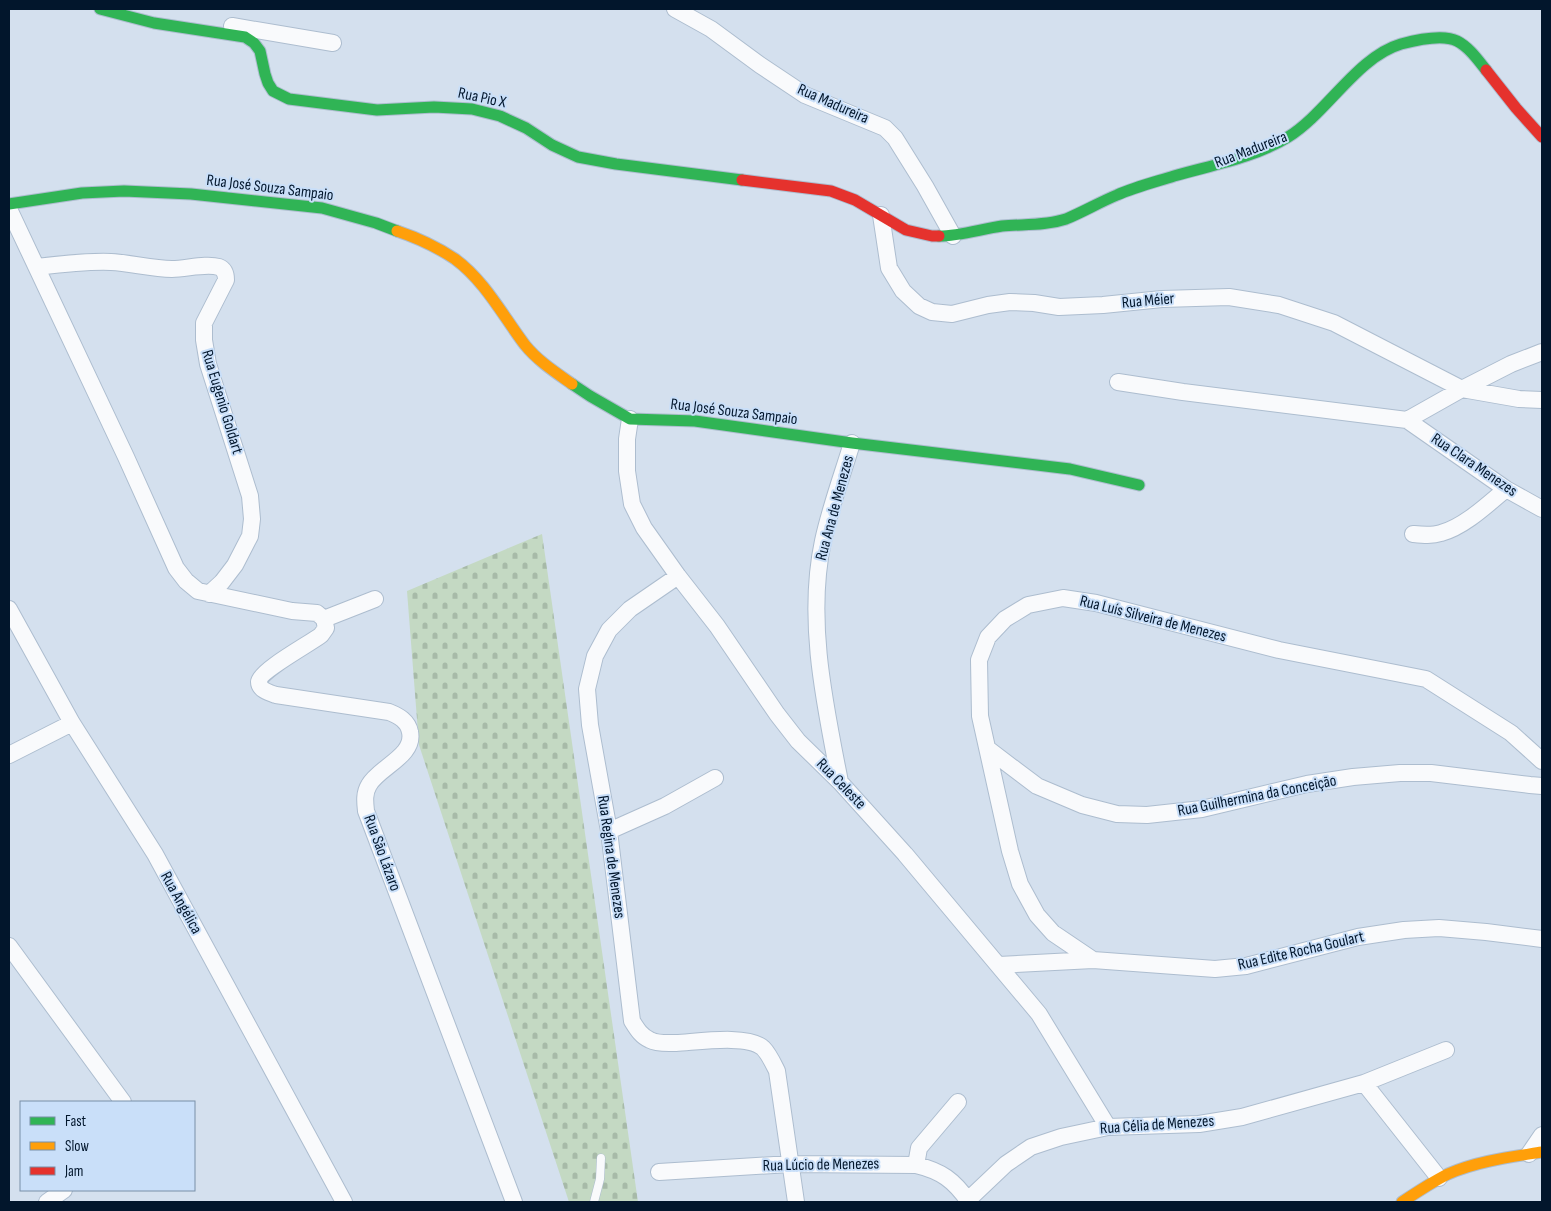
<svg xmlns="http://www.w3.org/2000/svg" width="1551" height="1211" viewBox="0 0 1551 1211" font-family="'Sofia Sans Condensed',sans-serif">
	<defs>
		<pattern id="cemetery-stones" width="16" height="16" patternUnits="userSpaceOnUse" patternTransform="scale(1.25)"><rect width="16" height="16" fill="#c4d9c3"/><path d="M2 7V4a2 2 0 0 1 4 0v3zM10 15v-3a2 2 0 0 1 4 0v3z" fill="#a7baa8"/></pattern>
	</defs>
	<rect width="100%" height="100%" fill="#d4e0ee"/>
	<path fill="url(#cemetery-stones)" d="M542 534 638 1202H569L419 745 407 591Z"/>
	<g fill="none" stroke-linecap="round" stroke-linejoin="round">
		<defs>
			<path id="lane" d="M594 1202 600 1179 601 1158"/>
			<path id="street" d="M675 9 711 29 760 65 805 95 885 128 895 138 925 186 953 236
				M232 26 333 43
				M9 209 126 457 176 568 186 581 198 591 292 611 317 613 324 619
				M881 215 889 268 903 291 919 306 932 312 952 314 988 305 1010 302 1034 303 1059 307 1103 305 1162 299 1229 297 1279 305 1334 323 1462 389 1511 364 1542 352
				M37 267C62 264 86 261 111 262 131 263 152 269 172 269 186 269 206 263 219 267 224 269 226 274 226 280L204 323V340L208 364 250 496 252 519 250 536 235 565 222 582 209 594
				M1118 382 1183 392 1407 420 1506 489 1542 509
				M630 419 627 439V471L632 504 644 528 678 576 717 626 777 714 798 741 840 782 905 854 1039 1014 1108 1127
				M1407 420 1462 389 1519 399 1542 400
				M1413 534C1423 535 1432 536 1441 533 1464 527 1488 504 1506 489
				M678 576 630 609 609 630 595 656 587 689 590 725 609 831 632 1021C637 1029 641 1036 650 1040 657 1044 668 1043 676 1043 697 1042 748 1034 763 1048 769 1054 773 1063 777 1071L796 1202
				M375 599 324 619 326 628 321 635C311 643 259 671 259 682 259 690 270 693 276 695L389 712C399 716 408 721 410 732 415 756 379 767 369 785 364 793 365 802 366 811L514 1202
				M9 609 72 723 155 854 344 1202
				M988 749 1037 786 1082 805 1117 814 1147 815 1202 809 1307 784 1353 777 1400 773H1431L1530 785 1542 786
				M9 755 72 723
				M840 782C825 705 806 620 823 541 830 508 842 476 852 443
				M609 831 665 806 715 778
				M9 946 123 1102
				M1093 960 1053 933 1037 915 1020 884 1010 851 980 716 979 660 988 637 1005 619 1028 605 1063 598 1096 603 1279 650 1426 679 1511 733 1542 761
				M999 965 1093 960 1215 969 1246 966 1358 937 1404 930 1439 928 1486 932 1542 939
				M1364 1083 1439 1178
				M1529 1154 1542 1135
				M916 1165 919 1148 958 1102
				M659 1172 790 1164 916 1165C941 1171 954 1180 969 1202
				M968 1200 1006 1164 1031 1147 1061 1137 1108 1127 1199 1124 1242 1117 1364 1083 1446 1050
				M47 1202 64 1190"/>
			<path id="fast" d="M100 9 154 23 245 37 254 43 260 51 265 74 268 83 273 91 289 99 377 110 434 107 472 109 500 116 526 128 552 145 578 157 616 164 742 180
				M9 204 82 193 124 191 191 194 322 208 376 223 397 231
				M939 236C960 236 981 229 1002 226 1023 224 1045 226 1066 219 1083 212 1100 202 1117 195 1135 187 1155 182 1174 176 1212 165 1254 158 1288 137 1327 113 1357 57 1401 44 1416 40 1443 34 1457 41 1469 47 1478 60 1486 70
				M572 384 590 396 630 419 695 421 852 443 1070 469 1139 485"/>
			<path id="slow" d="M397 231C418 238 437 247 455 259 485 281 503 316 525 345 538 361 555 372 572 384
				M1402 1202C1417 1192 1432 1182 1448 1174 1477 1161 1511 1157 1542 1152"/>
			<path id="jam" d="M1486 70 1516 108 1542 137
				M742 180 831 191 855 200 906 230 932 236H939"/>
		</defs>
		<use href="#lane" stroke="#adbdcf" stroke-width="9"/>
		<use href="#street" stroke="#adbdcf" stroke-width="18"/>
		<use href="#fast" stroke="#adbdcf" stroke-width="13"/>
		<use href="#slow" stroke="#adbdcf" stroke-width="13"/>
		<use href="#jam" stroke="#adbdcf" stroke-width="13"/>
		<use href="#lane" stroke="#f9fafc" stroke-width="8"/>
		<use href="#street" stroke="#f9fafc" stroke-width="16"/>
		<use href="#fast" stroke="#30b455" stroke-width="11"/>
		<use href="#slow" stroke="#ff9f0a" stroke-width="11"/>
		<use href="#jam" stroke="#e5322d" stroke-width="11"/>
	</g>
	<g text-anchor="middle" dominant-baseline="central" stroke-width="4" stroke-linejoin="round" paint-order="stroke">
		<g font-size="16" fill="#02162c" stroke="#c9dff9">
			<text transform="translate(482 98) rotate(12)">Rua Pio X</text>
			<text transform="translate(833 104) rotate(24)">Rua Madureira</text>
			<text transform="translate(1251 150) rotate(-21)">Rua Madureira</text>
			<text transform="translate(270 188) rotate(7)">Rua José Souza Sampaio</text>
			<text transform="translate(1148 301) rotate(-5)">Rua Méier</text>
			<text transform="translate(222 402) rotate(73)">Rua Eugenio Goldart</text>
			<text transform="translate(734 412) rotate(7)">Rua José Souza Sampaio</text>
			<text transform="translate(1474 465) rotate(34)">Rua Clara Menezes</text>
			<text transform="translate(835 508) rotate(-75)">Rua Ana de Menezes</text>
			<text transform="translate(1153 619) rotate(14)">Rua Luís Silveira de Menezes</text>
			<text transform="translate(841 784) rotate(46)">Rua Celeste</text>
			<text transform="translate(1257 796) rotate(-11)">Rua Guilhermina da Conceição</text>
			<text transform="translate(382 853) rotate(70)">Rua São Lázaro</text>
			<text transform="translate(611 857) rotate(82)">Rua Regina de Menezes</text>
			<text transform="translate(181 903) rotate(61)">Rua Angélica</text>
			<text transform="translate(1301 951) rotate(-13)">Rua Edite Rocha Goulart</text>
			<text transform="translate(1157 1125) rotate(-4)">Rua Célia de Menezes</text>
			<text transform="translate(821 1165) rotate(-1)">Rua Lúcio de Menezes</text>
		</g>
	</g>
	<rect width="1551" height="1211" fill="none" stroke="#02162c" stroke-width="20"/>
	<rect x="20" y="1101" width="175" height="90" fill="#c9dff9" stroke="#798fa7"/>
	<rect x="30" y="1117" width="25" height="8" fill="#30b455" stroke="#798fa7"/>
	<text x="65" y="1126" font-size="15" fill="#02162c">Fast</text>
	<rect x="30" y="1142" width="25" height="8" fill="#ff9f0a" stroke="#798fa7"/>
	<text x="65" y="1151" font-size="15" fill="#02162c">Slow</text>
	<rect x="30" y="1167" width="25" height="8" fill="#e5322d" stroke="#798fa7"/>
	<text x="65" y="1176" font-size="15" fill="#02162c">Jam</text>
</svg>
